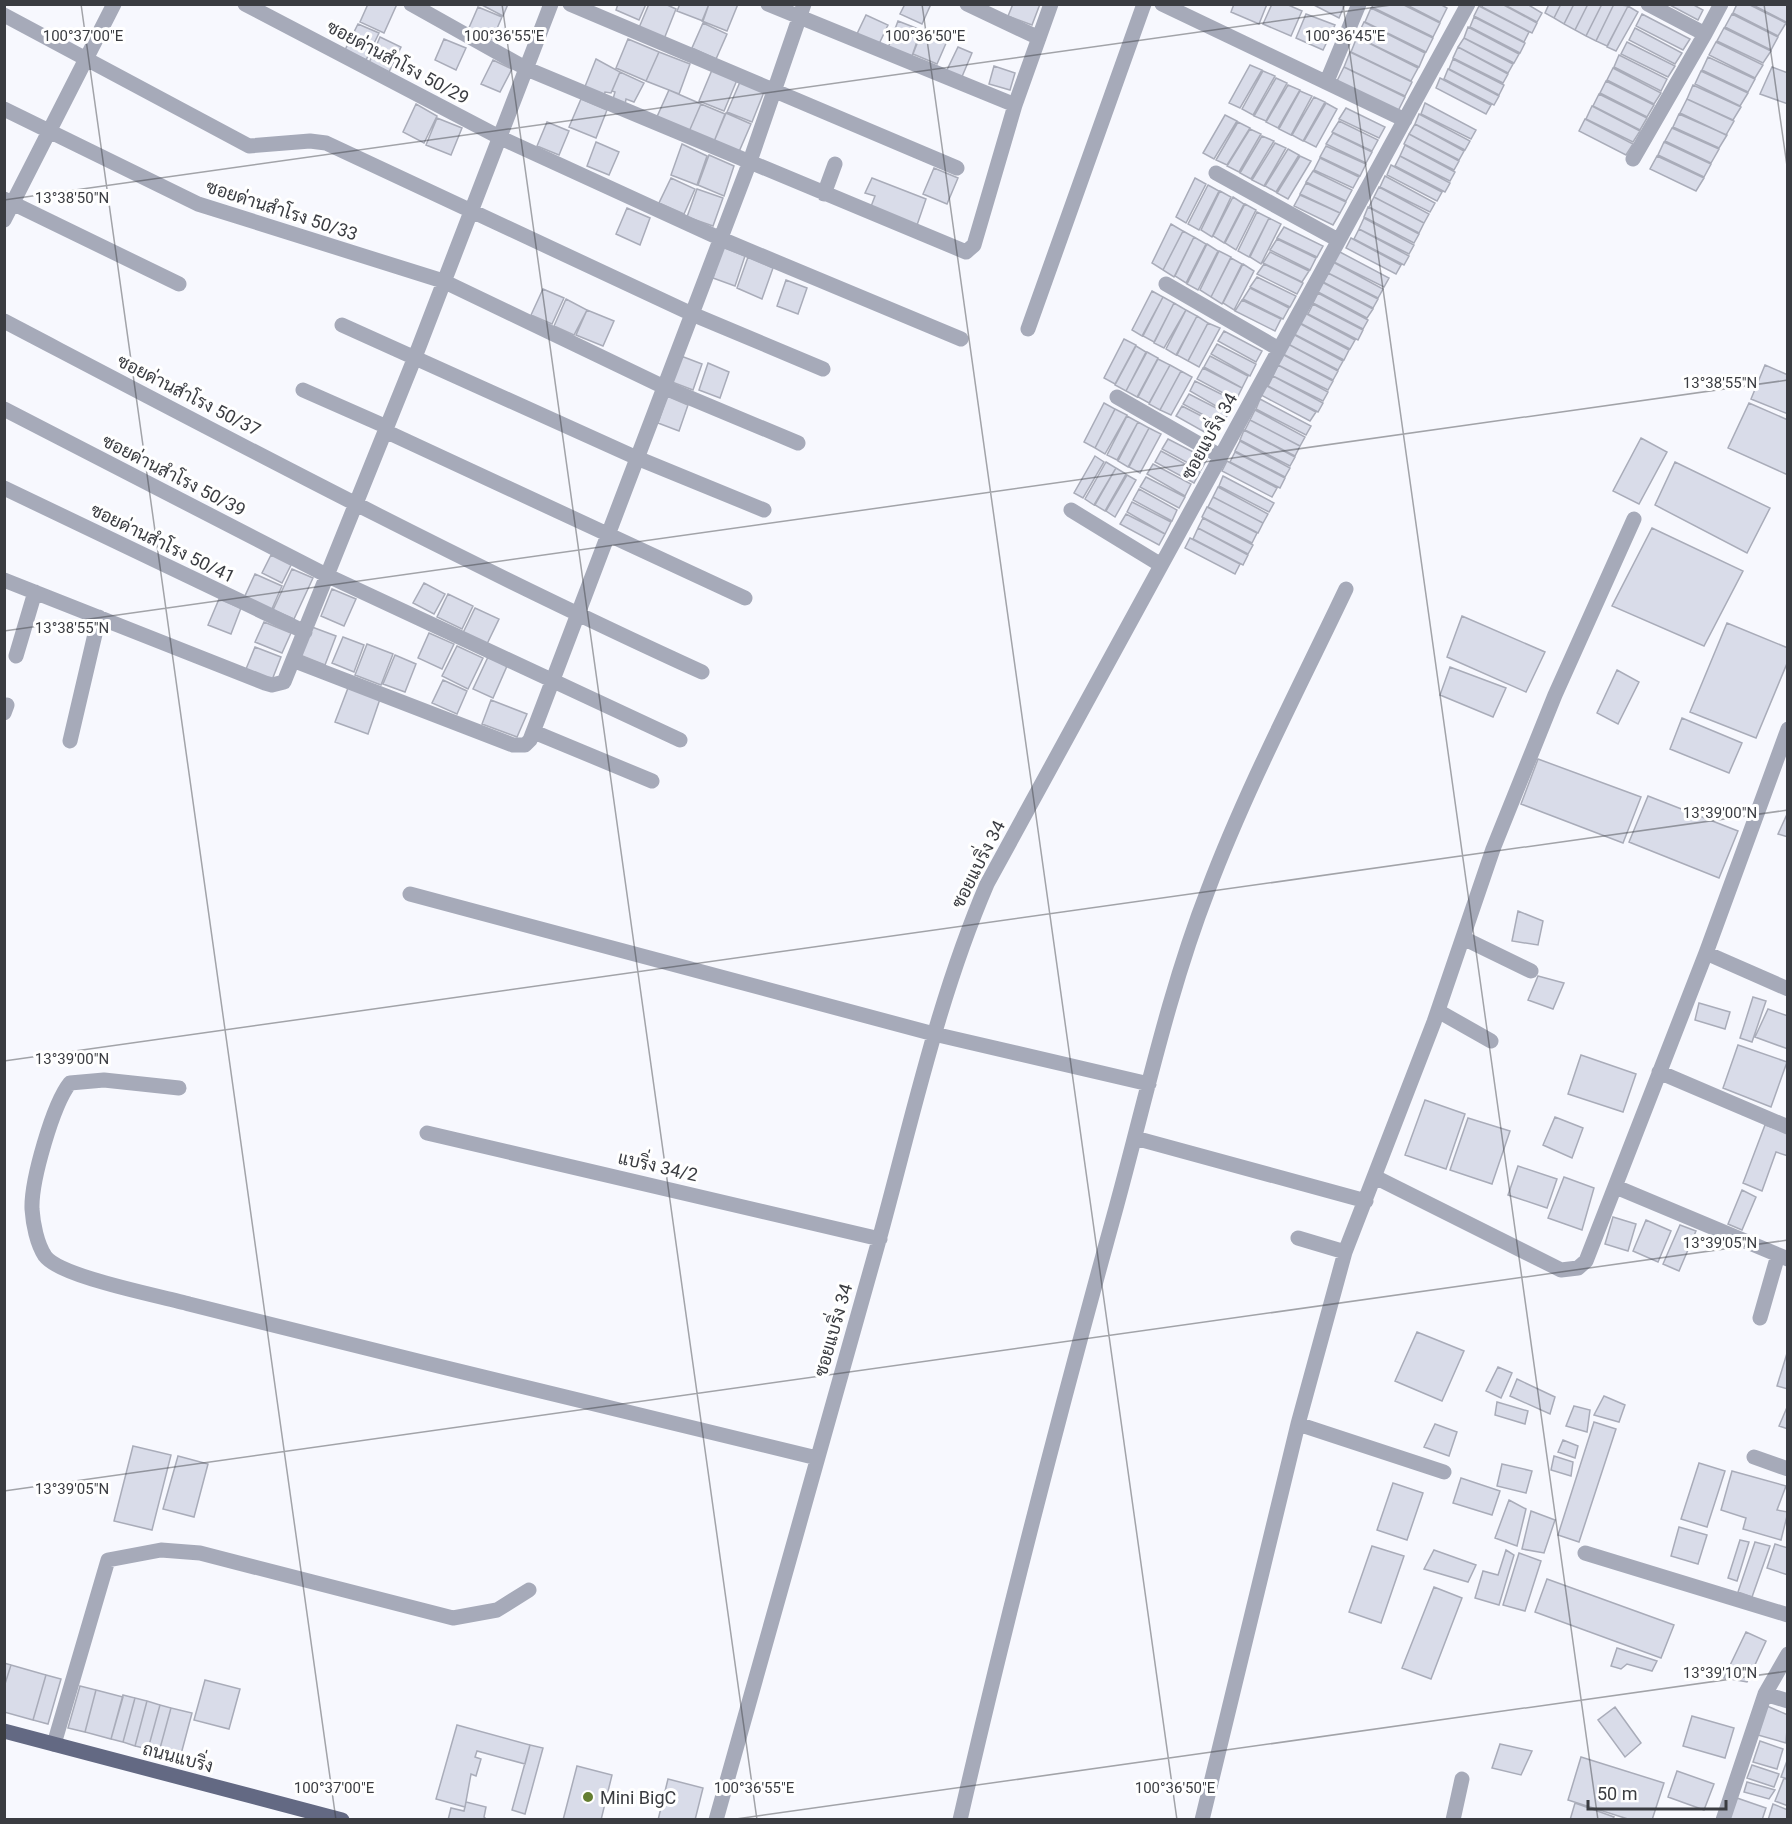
<svg xmlns="http://www.w3.org/2000/svg" width="1792" height="1824" viewBox="0 0 1792 1824" font-family="Roboto,Sarabun,sans-serif">
	<rect width="100%" height="100%" fill="#f7f8fe"/>
	<path fill="#d9dce9" stroke="#a9acb9" stroke-width="1.5" d="M368 4H397L384 33 360 22Z
		M480 4H508L503 16Z
		M618 4H646L639 20 616 10Z
		M649 4H665L676 9 664 39 638 30Z
		M680 4H709L703 21 677 11Z
		M709 4H738L727 31 702 21Z
		M905 4H931L922 24 900 14Z
		M1013 4H1040L1032 25 1008 16Z
		M1234 4H1267L1259 24 1231 12Z
		M1272 4H1286L1302 11 1291 36 1263 24Z
		M1312 4H1345L1339 18Z
		M1373 4H1402L1440 23 1433 37 1372 7Z
		M1405 4H1440L1447 8 1440 22Z
		M1483 4H1502L1537 23 1532 33 1482 7Z
		M1503 4H1527L1542 13 1537 22Z
		M1549 4H1561L1554 18 1545 13Z
		M1561 4H1574L1564 24 1554 18Z
		M1574 4H1588L1575 30 1564 24Z
		M1588 4H1602L1586 36 1575 30Z
		M1602 4H1614L1596 41 1586 36Z
		M1614 4 1628 6 1607 46 1596 41Z
		M1668 4H1692L1703 10 1698 20Z
		M1737 4H1748L1786 23 1778 36 1733 13Z
		M1751 4H1784L1788 6V20L1786 22Z
		M1479 6 1529 32 1524 42 1474 16Z
		M1628 6 1638 12 1616 51 1607 47Z
		M478 7 502 17 492 40 468 30Z
		M1371 8 1433 38 1426 52 1365 22Z
		M1306 14 1335 25 1323 50 1296 38Z
		M1642 14 1690 39 1683 50 1636 26Z
		M1732 14 1778 37 1771 50 1725 27Z
		M866 15 888 25 878 46 856 36Z
		M1474 17 1525 43 1520 53 1470 27Z
		M898 21 921 30 912 56 888 48Z
		M1364 22 1425 53 1419 67 1357 37Z
		M703 23 727 34 716 59 692 48Z
		M358 24 379 33 366 60 345 50Z
		M1468 27 1519 54 1514 63 1464 38Z
		M1635 28 1682 53 1675 64 1629 40Z
		M1724 28 1771 51 1763 63 1717 41Z
		M922 31 947 41 937 64 913 54Z
		M380 37 401 47 389 72 369 63Z
		M1357 37 1418 68 1411 81 1351 52Z
		M1464 38 1513 64 1508 73 1458 47Z
		M444 39 466 48 456 70 435 60Z
		M628 39 659 52 646 81 616 68Z
		M1627 42 1675 66 1668 77 1621 54Z
		M1716 42 1763 65 1755 78 1709 55Z
		M958 47 972 53 961 79 946 72Z
		M1458 47 1508 74 1503 83 1453 58Z
		M659 52 690 64 679 94 646 81Z
		M1350 52 1412 82 1405 96 1344 67Z
		M1619 55 1667 79 1661 91 1614 67Z
		M1708 57 1755 79 1748 92 1702 70Z
		M596 59 620 72 611 93 605 92 604 96 584 89Z
		M1453 59 1504 85 1499 95 1449 69Z
		M493 60 512 69 500 92 481 84Z
		M1250 65 1262 70 1240 108 1229 103Z
		M994 66 1015 73 1010 90 989 84Z
		M1344 67 1405 97 1398 111 1337 81Z
		M1772 67 1788 73V104L1760 94Z
		M1613 68 1661 93 1654 104 1607 80Z
		M1448 69 1499 96 1494 105 1444 79Z
		M712 70 737 80 724 111 699 101Z
		M1263 71 1275 76 1253 115 1242 109Z
		M1701 71 1748 93 1740 106 1695 84Z
		M620 72 644 83 634 102 626 99 625 105 613 99 615 92 612 91Z
		M1276 78 1287 83 1266 121 1254 116Z
		M1440 78 1491 105 1486 114 1436 88Z
		M1606 81 1654 105 1647 117 1600 93Z
		M740 82 764 92 752 122 727 112Z
		M1288 85 1300 90 1278 128 1266 122Z
		M1693 85 1741 107 1733 120 1687 99Z
		M669 90 701 104 688 134 656 119Z
		M1300 91 1312 96 1291 135 1279 129Z
		M1599 94 1647 118 1640 130 1593 106Z
		M1314 97 1325 102 1303 141 1292 135Z
		M581 99 607 110 596 138 569 127Z
		M1687 99 1734 121 1726 135 1680 113Z
		M1326 103 1337 109 1316 147 1304 141Z
		M1425 103 1476 130 1471 139 1421 114Z
		M416 104 437 116 424 143 403 132Z
		M701 104 725 114 713 144 688 134Z
		M1592 106 1640 131 1633 142 1586 119Z
		M1346 108 1385 127 1379 138 1339 119Z
		M726 113 751 124 738 154 713 144Z
		M1419 114 1470 141 1465 150 1415 124Z
		M1679 114 1727 135 1719 148 1673 127Z
		M1225 115 1237 121 1214 159 1203 153Z
		M437 118 462 128 451 155 426 145Z
		M1585 119 1633 144 1626 155 1579 131Z
		M1339 121 1378 140 1372 151 1332 132Z
		M547 122 569 131 559 155 537 146Z
		M1238 122 1250 128 1227 165 1216 160Z
		M1415 124 1464 151 1459 160 1409 134Z
		M1672 128 1719 149 1711 163 1665 141Z
		M1250 129 1261 134 1239 172 1227 166Z
		M1333 133 1372 152 1366 163 1326 144Z
		M1409 134 1459 161 1454 170 1404 144Z
		M1262 136 1274 141 1251 179 1240 173Z
		M596 142 619 152 609 175 587 166Z
		M1664 142 1711 164 1704 177 1658 155Z
		M1275 143 1286 148 1264 186 1252 180Z
		M682 144 707 156 697 185 671 175Z
		M1405 145 1455 172 1450 181 1400 156Z
		M1326 146 1366 164 1360 176 1320 157Z
		M1288 149 1299 155 1276 192 1265 186Z
		M709 155 734 166 724 196 698 185Z
		M1300 156 1311 161 1288 199 1277 193Z
		M1400 156 1450 183 1445 192 1395 166Z
		M1657 156 1704 178 1696 191 1650 169Z
		M1320 158 1359 177 1353 188 1314 170Z
		M1391 165 1442 192 1437 201 1387 175Z
		M934 168 958 178 947 204 923 194Z
		M1313 171 1352 190 1346 201 1306 182Z
		M1385 176 1435 203 1430 212 1380 187Z
		M671 178 695 189 684 214 659 203Z
		M872 178 926 199 916 228 870 209 875 196 865 193Z
		M1195 178 1206 184 1186 223 1176 217Z
		M1306 183 1346 202 1340 213 1300 194Z
		M1208 185 1219 191 1199 230 1188 224Z
		M1379 187 1429 214 1424 223 1374 197Z
		M697 189 723 198 713 226 687 217Z
		M1220 191 1231 197 1212 237 1201 230Z
		M1300 195 1340 213 1333 225 1294 206Z
		M1233 197 1244 204 1224 243 1213 236Z
		M1374 197 1424 223 1419 233 1369 207Z
		M1245 204 1256 210 1236 250 1225 243Z
		M1368 207 1419 234 1414 243 1364 217Z
		M627 208 650 218 640 245 616 234Z
		M1257 212 1269 218 1249 257 1238 251Z
		M1269 218 1281 224 1261 264 1250 257Z
		M1364 218 1414 245 1409 254 1359 229Z
		M1171 224 1183 231 1163 270 1152 263Z
		M1284 227 1323 246 1317 257 1277 238Z
		M1359 229 1409 256 1404 265 1354 239Z
		M1183 231 1194 237 1174 277 1163 270Z
		M1194 237 1206 244 1186 283 1175 276Z
		M1351 238 1401 265 1396 274 1346 248Z
		M1277 239 1316 258 1310 270 1270 250Z
		M1207 244 1218 251 1198 290 1187 284Z
		M722 247 745 256 735 286 713 278Z
		M1219 251 1231 257 1211 297 1200 290Z
		M1338 251 1389 278 1384 287 1334 262Z
		M1270 252 1309 271 1302 282 1263 263Z
		M748 257 773 268 762 299 737 288Z
		M1231 258 1242 264 1222 304 1211 297Z
		M1333 262 1383 289 1378 298 1328 273Z
		M1243 264 1254 271 1234 310 1223 303Z
		M1264 264 1303 283 1297 294 1257 274Z
		M1328 273 1378 299 1373 308 1323 282Z
		M1257 277 1296 296 1290 307 1250 287Z
		M786 280 807 288 798 314 777 306Z
		M1322 282 1373 309 1367 318 1318 292Z
		M1250 288 1289 308 1283 319 1243 299Z
		M543 289 564 298 552 324 531 315Z
		M1152 291 1163 297 1142 336 1132 330Z
		M1318 293 1368 320 1363 329 1313 303Z
		M1163 297 1174 303 1154 342 1143 336Z
		M566 299 587 310 574 335 554 326Z
		M1242 300 1281 319 1275 331 1235 311Z
		M1174 303 1186 310 1164 348 1154 343Z
		M1313 304 1363 330 1358 340 1308 314Z
		M587 310 614 321 603 346 576 335Z
		M1186 310 1197 316 1176 355 1166 349Z
		M1305 313 1355 340 1350 349 1300 323Z
		M1197 316 1208 323 1188 361 1177 355Z
		M1208 323 1220 328 1199 367 1188 361Z
		M1299 323 1349 350 1344 360 1294 334Z
		M1224 331 1262 351 1256 362 1218 341Z
		M1293 334 1343 361 1338 370 1288 344Z
		M1124 339 1136 345 1115 384 1104 378Z
		M1217 344 1256 364 1250 376 1211 354Z
		M1288 344 1338 371 1333 380 1283 354Z
		M1136 346 1146 352 1126 391 1115 385Z
		M1147 352 1158 358 1137 397 1126 391Z
		M1282 354 1333 381 1328 390 1278 365Z
		M681 356 702 364 693 390 672 382Z
		M1210 356 1248 376 1242 388 1204 367Z
		M1158 359 1170 365 1149 403 1138 397Z
		M708 363 729 372 720 398 699 390Z
		M1170 365 1181 371 1160 410 1149 404Z
		M1278 365 1328 392 1323 401 1273 376Z
		M1765 365 1788 375V414L1751 399Z
		M1203 368 1242 388 1236 400 1197 379Z
		M1181 371 1192 377 1171 415 1160 410Z
		M1273 376 1323 403 1318 412 1268 386Z
		M1195 381 1235 401 1228 413 1190 391Z
		M1265 385 1316 412 1310 421 1261 395Z
		M1189 394 1228 414 1222 425 1183 404Z
		M667 396 688 405 679 431 658 423Z
		M1260 399 1311 426 1306 435 1256 409Z
		M1104 403 1115 409 1095 448 1084 442Z
		M1749 403 1788 420V475L1728 448Z
		M1182 406 1221 426 1215 438 1176 416Z
		M1115 409 1127 415 1105 454 1095 448Z
		M1255 410 1305 437 1300 446 1250 420Z
		M1127 416 1138 422 1117 460 1107 455Z
		M1250 420 1300 446 1295 456 1245 430Z
		M1138 422 1149 428 1128 467 1118 461Z
		M1149 428 1161 434 1140 473 1129 467Z
		M1244 430 1295 457 1290 466 1240 440Z
		M1641 438 1667 452 1639 504 1613 491Z
		M1168 439 1207 459 1201 470 1162 449Z
		M1240 441 1290 468 1285 477 1235 451Z
		M1161 451 1200 472 1194 483 1155 462Z
		M1235 452 1285 478 1280 488 1230 462Z
		M1095 456 1104 462 1083 498 1074 493Z
		M1227 461 1277 488 1272 497 1222 471Z
		M1106 462 1116 468 1094 505 1085 499Z
		M1675 462 1770 508 1747 553 1655 505Z
		M1153 464 1191 484 1185 496 1147 474Z
		M1116 468 1126 474 1105 511 1095 505Z
		M1127 475 1136 480 1115 517 1106 511Z
		M1223 476 1274 503 1269 512 1219 486Z
		M1146 477 1185 497 1179 508 1140 487Z
		M1218 487 1268 514 1263 523 1213 497Z
		M1139 489 1177 510 1172 521 1133 500Z
		M1213 497 1263 523 1258 533 1208 507Z
		M1132 502 1171 522 1165 534 1127 512Z
		M1207 507 1257 533 1252 543 1202 517Z
		M1126 514 1165 534 1159 545 1120 524Z
		M1203 518 1253 545 1248 554 1198 528Z
		M1198 528 1248 555 1243 565 1193 539Z
		M1652 528 1743 571 1704 646 1612 606Z
		M1190 538 1240 564 1235 574 1185 548Z
		M271 555 291 565 282 583 262 573Z
		M292 569 313 578 294 619 273 610Z
		M255 574 282 586 271 611 244 598Z
		M424 583 445 594 434 614 413 603Z
		M332 589 356 599 344 626 321 616Z
		M448 594 473 606 462 629 437 617Z
		M219 599 241 608 231 634 208 625Z
		M475 608 499 619 486 646 462 635Z
		M1462 616 1545 652 1526 692 1447 657Z
		M264 622 291 633 282 653 255 642Z
		M1727 623 1788 648V661L1756 738 1690 712Z
		M312 627 336 636 325 665 300 655Z
		M429 633 454 644 442 669 418 658Z
		M343 637 364 645 354 672 332 663Z
		M367 644 393 654 381 685 355 675Z
		M457 646 483 658 468 689 442 676Z
		M255 647 281 657 272 680 246 669Z
		M395 655 416 664 405 692 383 684Z
		M488 657 507 666 493 698 473 689Z
		M1450 667 1506 688 1493 717 1440 695Z
		M1617 670 1639 682 1618 724 1597 713Z
		M443 680 467 691 457 714 432 703Z
		M348 688 380 699 368 734 335 722Z
		M491 700 527 714 517 737 482 724Z
		M1682 718 1742 743 1729 773 1670 749Z
		M1538 759 1641 797 1623 843 1521 804Z
		M1648 796 1738 831 1719 878 1629 842Z
		M1788 812V837L1778 834Z
		M1518 911 1543 921 1538 945 1512 941Z
		M1538 976 1564 983 1553 1009 1528 1000Z
		M1753 997 1766 1001 1752 1042 1740 1038Z
		M1699 1003 1730 1012 1725 1029 1695 1020Z
		M1768 1009 1788 1016V1049L1755 1037Z
		M1738 1045 1787 1062 1771 1107 1723 1088Z
		M1581 1055 1636 1074 1623 1112 1568 1094Z
		M1425 1100 1465 1114 1446 1169 1405 1155Z
		M1555 1117 1583 1128 1572 1158 1543 1145Z
		M1468 1118 1510 1131 1492 1184 1450 1170Z
		M1765 1125 1788 1133V1156L1776 1152 1762 1191 1743 1183Z
		M1518 1166 1557 1179 1547 1208 1508 1195Z
		M1564 1177 1594 1188 1582 1230 1548 1218Z
		M1742 1190 1756 1197 1742 1230 1728 1224Z
		M1613 1217 1636 1224 1628 1251 1605 1244Z
		M1646 1220 1671 1231 1658 1262 1633 1251Z
		M1680 1225 1696 1231 1679 1271 1663 1264Z
		M1417 1332 1464 1351 1442 1401 1395 1381Z
		M1788 1350V1389L1777 1386Z
		M1498 1367 1512 1373 1501 1398 1486 1391Z
		M1517 1379 1555 1397 1550 1414 1510 1396Z
		M1604 1396 1625 1405 1619 1422 1594 1415Z
		M1497 1402 1528 1411 1525 1424 1495 1415Z
		M1788 1405V1429L1779 1426Z
		M1574 1406 1590 1410 1587 1432 1566 1426Z
		M1594 1422 1616 1429 1579 1542 1558 1535Z
		M1435 1424 1457 1432 1449 1456 1424 1447Z
		M1563 1440 1578 1446 1575 1458 1558 1452Z
		M133 1446 171 1455 152 1530 114 1521Z
		M178 1456 208 1464 194 1517 163 1509Z
		M1554 1456 1573 1462 1571 1476 1551 1470Z
		M1699 1463 1725 1471 1707 1527 1681 1519Z
		M1502 1464 1532 1471 1526 1493 1497 1486Z
		M1732 1471 1786 1486 1777 1510 1788 1512 1781 1540 1743 1529 1746 1518 1721 1510Z
		M1461 1478 1500 1491 1492 1515 1453 1503Z
		M1393 1483 1423 1493 1407 1540 1377 1530Z
		M1509 1500 1526 1509 1517 1546 1495 1538Z
		M1531 1511 1555 1520 1544 1553 1522 1549Z
		M1679 1527 1707 1535 1698 1564 1671 1556Z
		M1740 1540 1749 1542 1737 1581 1728 1578Z
		M1755 1542 1770 1546 1752 1597 1738 1592Z
		M1775 1544 1788 1548V1575L1767 1568Z
		M1372 1546 1404 1556 1381 1623 1349 1612Z
		M1434 1550 1476 1565 1468 1582 1424 1569Z
		M1506 1550 1514 1555 1499 1605 1475 1598 1483 1571 1498 1575Z
		M1519 1553 1541 1561 1525 1611 1503 1605Z
		M1547 1579 1674 1625 1661 1658 1535 1612Z
		M1434 1587 1462 1598 1431 1679 1402 1668Z
		M1746 1632 1766 1641 1747 1682 1724 1678Z
		M1617 1648 1657 1661 1652 1671 1627 1664 1621 1669 1611 1666Z
		M4 1663 11 1665 4 1687Z
		M11 1665 46 1675 33 1720 4 1712V1687Z
		M46 1675 61 1679 48 1724 33 1720Z
		M205 1680 240 1689 229 1729 194 1720Z
		M80 1686 96 1690 85 1732 68 1728Z
		M96 1690 123 1697 111 1739 85 1732Z
		M123 1695 135 1698 123 1742 111 1739Z
		M135 1698 147 1701 135 1746 123 1742Z
		M147 1701 160 1705 148 1749 135 1746Z
		M160 1705 171 1708 159 1752 148 1749Z
		M1767 1706 1788 1715 1786 1743 1758 1735Z
		M1615 1707 1641 1743 1625 1757 1598 1720Z
		M171 1708 192 1713 180 1758 159 1752Z
		M1692 1716 1734 1728 1725 1758 1683 1746Z
		M457 1725 530 1745 525 1764 477 1751 475 1757 481 1759 476 1776 471 1774 465 1807 436 1799Z
		M1760 1741 1783 1749 1777 1769 1753 1762Z
		M1500 1744 1532 1751 1521 1775 1492 1768Z
		M530 1745 543 1748 525 1814 512 1810Z
		M1581 1757 1664 1783 1652 1820H1631L1568 1800Z
		M1788 1758V1779L1781 1777Z
		M1752 1765 1779 1774 1774 1787 1747 1778Z
		M577 1766 612 1775 601 1820H563Z
		M1677 1771 1714 1784 1704 1810 1668 1797Z
		M1784 1778 1788 1780V1806L1775 1801Z
		M668 1779 703 1788 695 1820H658Z
		M1747 1782 1775 1790 1769 1799 1744 1792Z
		M1737 1798 1766 1808 1762 1820H1729Z
		M466 1802 486 1807 484 1817 487 1820H448L451 1808 464 1811Z
		M1575 1803 1614 1817 1612 1820H1570Z
		M1773 1804 1788 1810V1820H1768Z"/>
	<g fill="none" stroke-linecap="round" stroke-linejoin="round">
		<path stroke="#a6aab9" stroke-width="15" d="M245 4 501 138 719 238 961 339
			M411 4 527 69 966 252 974 245 1015 105 1051 4
			M570 4 957 168
			M768 4 1015 105
			M967 4 1039 38
			M1162 4 1405 120
			M1648 4 1705 34 1721 4
			M4 15 249 146 310 141 326 143 692 314 823 369
			M1327 81 1359 4
			M4 109 198 204 443 281 664 387 798 443
			M1633 159 1705 34
			M1216 173 1338 240
			M824 194 835 164
			M4 199 179 284
			M4 220 114 4
			M1166 284 1279 349
			M4 321C235 442 465 564 702 672
			M342 325 637 458 764 510
			M1028 329 1144 4
			M303 390 387 427
			M1117 397 1220 456
			M4 409 326 575 680 740
			M385 431 745 598
			M4 488 305 632
			M1071 510 1161 565
			M4 580 265 683 272 685 284 682 415 357 551 4
			M16 656 35 592
			M295 661 513 745H525L530 740 749 164 804 4
			M4 713 7 705
			M534 732 652 781
			M70 741 99 617
			M410 894 934 1034 1149 1084
			M1463 938 1531 971
			M1706 953 1788 989
			M1438 1011 1491 1041
			M1659 1072 1788 1127
			M179 1088 104 1080 70 1083C53 1104 31 1181 32 1209 33 1224 37 1244 45 1256 60 1277 161 1296 189 1304 398 1357 607 1407 817 1458
			M427 1133 880 1239
			M1135 1138 1366 1201
			M1375 1177 1561 1270 1578 1268 1586 1261 1706 953 1788 729
			M1616 1187 1788 1259
			M1298 1238 1345 1252
			M1760 1318 1778 1255
			M1298 1424 1444 1472
			M1754 1457 1788 1469
			M1585 1553 1788 1615
			M1765 1694 1788 1701
			M54 1744 108 1560 161 1550 200 1553 453 1618 497 1610 529 1590
			M716 1820C770 1626 826 1433 879 1240 912 1120 938 998 987 884L1468 4
			M960 1820C1007 1615 1060 1411 1116 1208 1145 1102 1168 993 1208 890 1247 787 1299 688 1346 589
			M1202 1820 1298 1424 1345 1252 1434 1022 1493 849 1555 695 1634 519
			M1453 1820 1462 1779
			M1723 1820 1765 1694 1788 1654"/>
		<path stroke="#636983" stroke-width="15" d="M4 1731 342 1820"/>
	</g>
	<path fill="none" stroke="#3a3c41" stroke-width="1.5" stroke-opacity="0.45" d="M81 4 336 1820M502 4 757 1820M922 4 1177 1820M1343 4 1598 1820M1764 4 1788 173M4 200 1398 4M4 631 1788 380M4 1061 1788 810M4 1491 1788 1240M729 1820 1788 1671"/>
	<circle fill="#647e31" stroke="#fff" stroke-width="2" cx="588" cy="1797" r="6"/>
	<g text-anchor="middle" dominant-baseline="central" stroke-width="6" stroke-linejoin="round" paint-order="stroke">
		<g font-size="18" fill="#3a3c41" stroke="#fff">
			<text transform="translate(398 62) rotate(28)">ซอยด่านสำโรง 50/29</text>
			<text transform="translate(282 210) rotate(18)">ซอยด่านสำโรง 50/33</text>
			<text transform="translate(189 395) rotate(27)">ซอยด่านสำโรง 50/37</text>
			<text transform="translate(1209 436) rotate(-61)">ซอยแบริ่ง 34</text>
			<text transform="translate(174 475) rotate(27)">ซอยด่านสำโรง 50/39</text>
			<text transform="translate(163 543) rotate(26)">ซอยด่านสำโรง 50/41</text>
			<text transform="translate(978 864) rotate(-63)">ซอยแบริ่ง 34</text>
			<text transform="translate(658 1166) rotate(13)">แบริ่ง 34/2</text>
			<text transform="translate(833 1330) rotate(-74)">ซอยแบริ่ง 34</text>
			<text transform="translate(178 1757) rotate(15)">ถนนแบริ่ง</text>
		</g>
		<g font-size="18" fill="#3a3c41" stroke="#fff" text-anchor="start">
			<text x="600" y="1797">Mini BigC</text>
		</g>
	</g>
	<g font-size="15" text-anchor="middle" fill="#3a3c41" stroke="#fff" stroke-width="6" stroke-linejoin="round" paint-order="stroke">
		<text x="83" y="41">100°37'00"E</text>
		<text x="504" y="41">100°36'55"E</text>
		<text x="925" y="41">100°36'50"E</text>
		<text x="1345" y="41">100°36'45"E</text>
		<text x="72" y="203">13°38'50"N</text>
		<text x="1720" y="388">13°38'55"N</text>
		<text x="72" y="633">13°38'55"N</text>
		<text x="1720" y="818">13°39'00"N</text>
		<text x="72" y="1064">13°39'00"N</text>
		<text x="1720" y="1248">13°39'05"N</text>
		<text x="72" y="1494">13°39'05"N</text>
		<text x="1720" y="1678">13°39'10"N</text>
		<text x="334" y="1793">100°37'00"E</text>
		<text x="754" y="1793">100°36'55"E</text>
		<text x="1175" y="1793">100°36'50"E</text>
	</g>
	<rect width="1792" height="1824" fill="none" stroke="#3a3c41" stroke-width="12"/>
	<path d="M1588 1800v9h138v-9" fill="none" stroke="#3a3c41" stroke-width="3"/>
	<text x="1597" y="1800" font-size="18" fill="#3a3c41" stroke="#ffffff" stroke-width="4.5" paint-order="stroke">50 m</text>
</svg>
